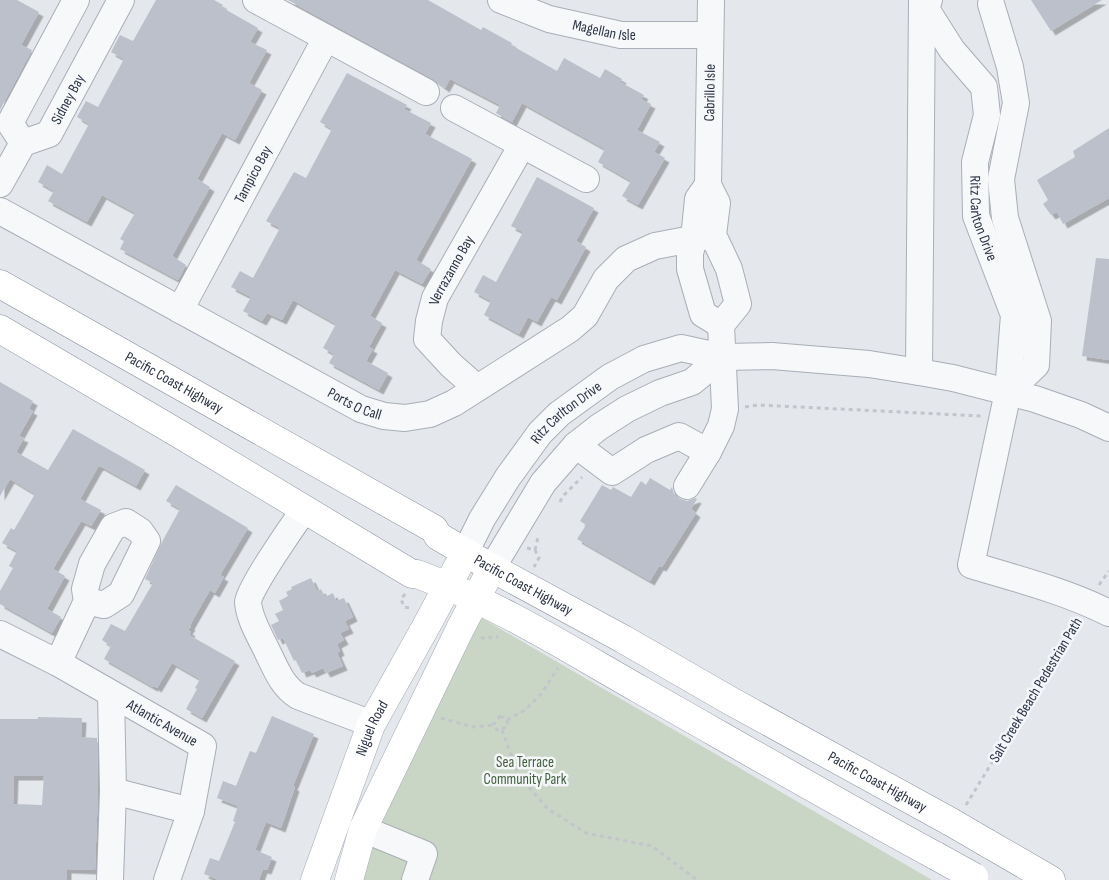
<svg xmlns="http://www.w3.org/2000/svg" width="1109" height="880" viewBox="0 0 1109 880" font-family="'Sofia Sans Condensed',sans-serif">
	<defs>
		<filter id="shadow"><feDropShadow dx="4.5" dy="4.5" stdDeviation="0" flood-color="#0004"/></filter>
	</defs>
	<rect width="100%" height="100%" fill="#e4e7ec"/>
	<path fill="#c9d6c5" d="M480 617 932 880H355L357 873Z"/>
	<path fill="#bbc0ca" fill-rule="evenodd" filter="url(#shadow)" d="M0 0H17L39 12 21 45 32 50 0 110Z
		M156 0H214L223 5 221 7 258 28 250 42 267 50 249 83 262 90 235 140 222 133 197 179 210 187 172 256 186 265 178 280 120 249 124 241 120 239 135 213 102 195 87 222 48 201 54 191 38 182 47 165 62 174 89 124 77 117 86 101 98 107 124 59 111 52 120 35 133 41Z
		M288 0H428L481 30 483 27 512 43 511 45 557 71 564 58 600 78 605 69 622 79 620 82 644 95 641 99 651 104 637 130 660 142 654 152 665 158 638 205 622 196 631 181 598 162 605 149 522 103 512 122 496 113 500 105 450 79 445 88 433 79Z
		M1031 0H1102L1051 31Z
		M347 73 407 105 404 109 431 123 425 134 472 159 416 260 431 269 422 284 395 270 370 316 382 323 369 347 373 349 366 361 388 373 379 390 329 363 334 354 323 348 336 324 293 300 282 320 267 313 262 321 243 311 251 297 231 287 240 271 253 278 280 228 266 221 294 172 306 178 332 129 320 122Z
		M1109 128V198L1063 224 1057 212 1051 215 1043 204 1048 200 1037 180 1075 157 1073 151Z
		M537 177 594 208 576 241 586 247 557 300 551 297 537 322 528 317 519 334 484 315 491 301 474 292 483 275 496 282 523 232 511 226Z
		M1096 258 1109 259V360L1082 356Z
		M0 382 33 401 29 409 33 411 19 436 24 438 16 452 48 470 73 429 145 470 136 486 100 466 98 467 80 499 101 510 91 526 81 521 53 569 65 576 47 609 61 617 52 633 0 604V591L13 568 9 566 17 551 2 543 11 528 14 530 35 494 10 479 0 496Z
		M650 478 670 490 672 487 674 494 680 499 687 501 695 498 697 499 691 509 696 513 662 567 659 566 650 581 577 539 586 525 580 521 602 485 611 490 613 487 631 497 641 481 646 485Z
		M176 485 248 528 220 575 224 577 215 593 210 590 190 625 191 626 188 630 191 632 189 635 235 661 202 718 186 709 197 689 195 688 200 679 172 663 157 688 154 686 153 687 104 659 111 646 102 640 111 624 125 631 153 583 145 579 162 542 180 509 166 501Z
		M311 578 317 591 321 589 325 597 333 593 336 601 344 598 353 617 345 621 349 629 340 633 344 640 337 644 340 651 337 653 343 666 326 673 323 668 312 673 310 670 302 673 296 660 294 661 283 638 278 640 271 625 279 621 275 614 283 610 279 601 288 596 286 592 292 589 291 587Z
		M272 716 314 734 293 786 295 787 281 828 266 822 255 850 272 857 267 870 263 869 259 880H219L204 874 210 858 219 861 235 822 233 821 238 806 217 798 223 781 236 786 250 751 256 753Z
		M38 717 82 718 81 737 97 738 98 791 95 870 67 869V880H0V719H38ZM14 776H44L42 805 13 804Z"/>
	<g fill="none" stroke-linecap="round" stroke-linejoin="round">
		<defs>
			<g id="minor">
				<path d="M256 0 426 92"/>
				<path id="s1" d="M501 0 549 19 621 35H710"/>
				<path id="s2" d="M929 0 926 9 952 50 984 87 987 115 975 162 976 216 1014 315 1008 392 971 565C1017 579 1065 591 1109 613"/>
				<path d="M991 4 1010 67 1016 103 1001 179 1005 218 1038 321 1036 365 1008 392"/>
				<path d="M454 108 586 179"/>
				<path d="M23 143 10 123 76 0"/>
				<path id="s3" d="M0 184 23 143 49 134 121 0"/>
				<path d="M708 185 698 199 694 239 690 253V269L703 314 721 325"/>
				<path id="s4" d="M0 211 361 409 384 416 405 418 430 414 454 403 570 329 585 316 606 279 626 259 655 246 713 235"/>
				<path id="s5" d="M180 310 326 38"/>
				<path d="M919 372 922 0"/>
				<path id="s6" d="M477 388 451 365 427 339 429 321 435 298 522 145"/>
				<path d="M576 445 612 472 646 450 679 436 708 452"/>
				<path id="s7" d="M687 486 708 452 721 426 725 409 721 325 738 304 729 269 713 235 717 203 708 185 711 0"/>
				<path d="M304 510C294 524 248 590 248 602 249 619 261 638 268 653 276 669 282 686 298 696L372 724"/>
				<path id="s8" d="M465 553 482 519 508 477 540 433 559 414 610 377 644 359 681 348 722 357 772 356 869 364 919 372 953 378 1035 399 1081 415 1109 428"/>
				<path d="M492 568 543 483 576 445 599 427 627 409 660 393 692 382 722 357"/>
				<path id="s9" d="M0 634 58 663 203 746 191 811 167 880"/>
				<path d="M58 663 87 601 104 605 121 594 147 541 140 531 126 522 113 527 92 564 85 589 87 601"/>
				<path d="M113 791 191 811"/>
				<path d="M363 829 424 854 415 880"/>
				<path d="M110 880 113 791 111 694"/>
			</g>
			<g id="major">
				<path id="s10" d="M315 880 371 725 429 621 465 553"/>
				<path d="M349 880 363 829 460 629 492 568"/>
			</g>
			<g id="highway">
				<path id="s11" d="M0 284 434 529 438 536 492 568 623 639 729 700 951 822"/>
				<path d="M0 329 181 435 412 574H417C496 603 567 648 639 689 738 745 836 802 936 856"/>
				<path d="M987 843 1051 880"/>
			</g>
		</defs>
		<use href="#minor" stroke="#a9aeb7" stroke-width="28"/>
		<use href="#major" stroke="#a3abb8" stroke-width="29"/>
		<use href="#highway" stroke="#8b94a3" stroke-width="29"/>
		<path stroke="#c2c5cb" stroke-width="3" stroke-dasharray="4 4" stroke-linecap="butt" d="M745 407 758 405 981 416
			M560 502 563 496 582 477
			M527 548 535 550 539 558 534 567
			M535 550 538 537
			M1099 585 1109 571
			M405 594 401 599 404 607 411 608
			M481 637 485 639 495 636 498 637
			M500 716 507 720 508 724 502 730H497L493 725Z
			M441 718 473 727 493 725
			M507 720 525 710 541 694 558 668
			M502 730 519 776 548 809 586 833 652 846 697 880
			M966 805 1077 623"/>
		<use href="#minor" stroke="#f7f8fa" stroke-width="26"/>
		<use href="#major" stroke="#fff" stroke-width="28"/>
		<use href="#highway" stroke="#fff" stroke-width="28"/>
		<defs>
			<path id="highway-bridge" d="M951 822 987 843
				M936 856 974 877"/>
		</defs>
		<use href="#highway-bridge" stroke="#8b94a3" stroke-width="29" stroke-linecap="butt"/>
		<use href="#highway-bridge" stroke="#fff" stroke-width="28"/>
	</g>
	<g text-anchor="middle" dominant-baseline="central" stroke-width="5" stroke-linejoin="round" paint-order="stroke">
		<g font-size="15" fill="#2b3445" stroke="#f4f6f9">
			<text stroke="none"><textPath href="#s1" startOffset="108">Magellan Isle</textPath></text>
			<text stroke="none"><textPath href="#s7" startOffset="416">Cabrillo Isle</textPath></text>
			<text stroke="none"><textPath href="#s3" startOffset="114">Sidney Bay</textPath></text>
			<text stroke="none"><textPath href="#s5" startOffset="154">Tampico Bay</textPath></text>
			<text stroke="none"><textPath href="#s2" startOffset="241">Ritz Carlton Drive</textPath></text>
			<text stroke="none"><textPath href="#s6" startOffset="144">Verrazanno Bay</textPath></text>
			<text stroke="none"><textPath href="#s11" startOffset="200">Pacific Coast Highway</textPath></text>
			<text stroke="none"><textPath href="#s4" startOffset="404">Ports O Call</textPath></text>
			<text stroke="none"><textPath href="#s8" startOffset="175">Ritz Carlton Drive</textPath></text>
			<text stroke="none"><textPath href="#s11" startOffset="605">Pacific Coast Highway</textPath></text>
			<text transform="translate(1036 690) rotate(-59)">Salt Creek Beach Pedestrian Path</text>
			<text stroke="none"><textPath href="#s9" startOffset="185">Atlantic Avenue</textPath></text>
			<text stroke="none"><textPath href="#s10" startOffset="162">Niguel Road</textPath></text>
			<text stroke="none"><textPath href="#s11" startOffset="1010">Pacific Coast Highway</textPath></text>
		</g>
		<g font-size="15" fill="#3f6138" stroke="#f4f6f9">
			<text x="525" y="762">Sea Terrace<tspan x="525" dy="17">Community Park</tspan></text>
		</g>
	</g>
</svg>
